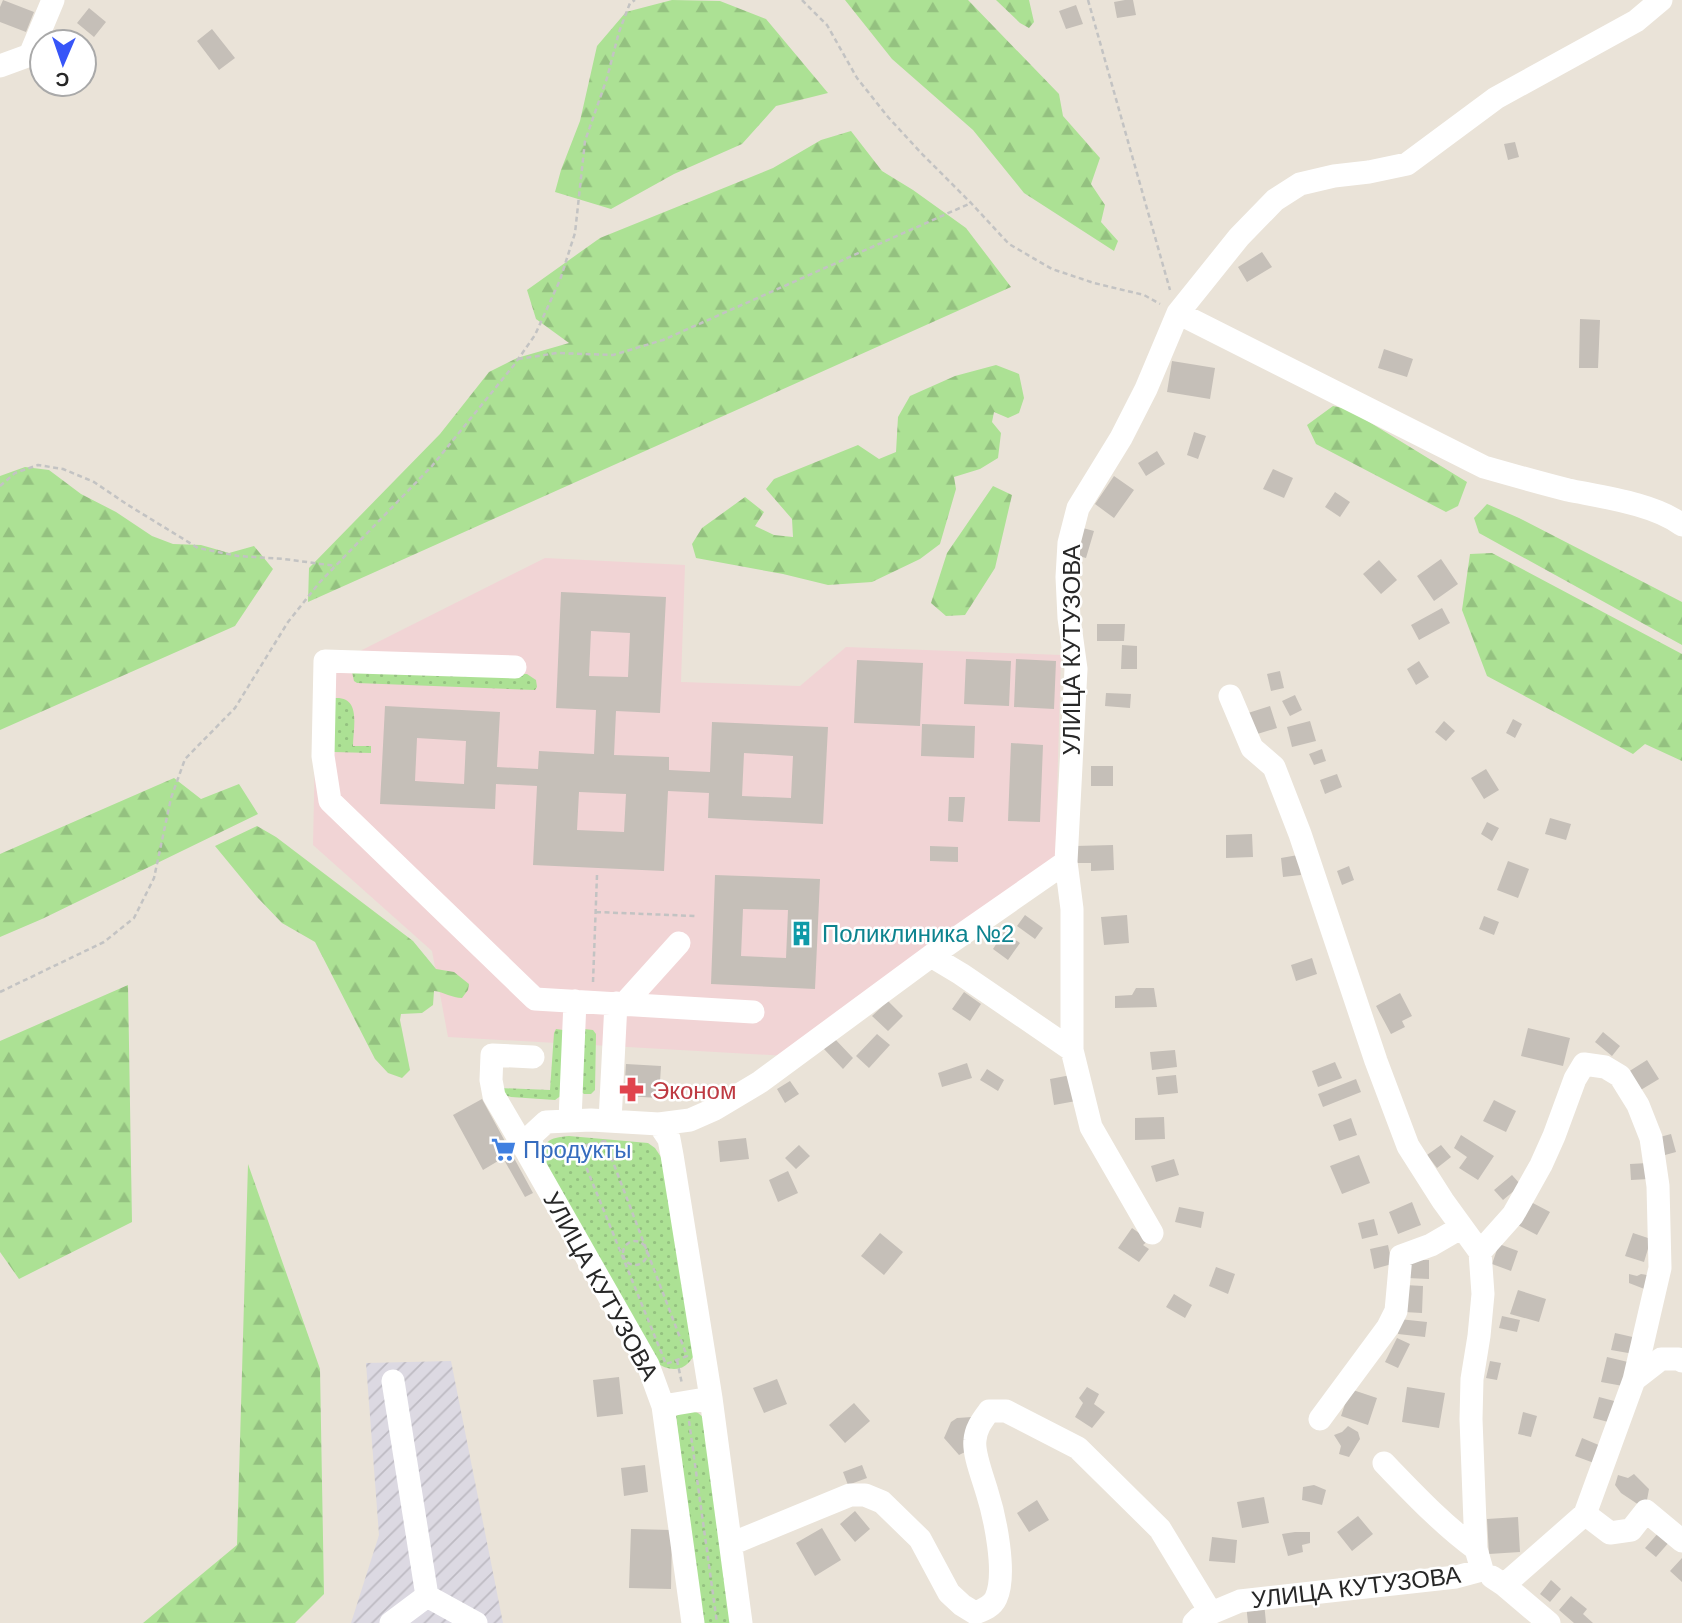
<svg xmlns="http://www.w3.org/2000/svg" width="1682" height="1623" viewBox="0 0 1682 1623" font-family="Arial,sans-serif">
	<defs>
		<pattern id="industrial-furrows" width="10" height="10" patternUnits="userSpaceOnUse" patternTransform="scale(1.75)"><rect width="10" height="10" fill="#dcd9e2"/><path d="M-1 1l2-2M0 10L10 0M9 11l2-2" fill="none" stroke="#bdbac2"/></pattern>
		<pattern id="grass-dots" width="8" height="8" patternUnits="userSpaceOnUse" patternTransform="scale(1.75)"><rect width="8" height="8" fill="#ace194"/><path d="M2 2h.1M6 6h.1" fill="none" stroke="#94c180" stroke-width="1.8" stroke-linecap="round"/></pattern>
		<pattern id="forest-firs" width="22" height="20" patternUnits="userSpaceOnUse" patternTransform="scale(1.75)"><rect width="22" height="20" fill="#ace194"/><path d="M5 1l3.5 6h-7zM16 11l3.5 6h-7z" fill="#94c180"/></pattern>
	</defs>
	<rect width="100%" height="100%" fill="#eae3d8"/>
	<path fill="url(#industrial-furrows)" d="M451 1361 503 1623H351L379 1535 366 1363Z"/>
	<path fill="#f1d4d5" d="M545 558 685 565 681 682 800 686 846 647 1061 655 1055 864 787 1056 448 1037 432 951 313 845 317 652 356 653Z"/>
	<path fill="url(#grass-dots)" d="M358 667 527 674 536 680 537 687 535 690 357 683 354 681 352 672Z
		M334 698C362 696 353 727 353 746H371V753L333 752Z
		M556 1029 563 1030 562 1095 555 1100 511 1097 501 1094 500 1088 550 1090 554 1033Z
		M584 1029 593 1030 596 1034 595 1090 591 1094H584L579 1090Z
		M569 1136 648 1143 655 1148 663 1160 695 1353C686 1372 671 1373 655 1362L545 1162C542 1140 549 1138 569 1136Z
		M691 1411 698 1413 703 1417 732 1623H701L676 1416 683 1412Z"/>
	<path fill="url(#forest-firs)" d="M672 0 720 1 766 19 828 93 776 106 742 144 674 174 611 209 555 192 561 170 580 121 597 46 626 12Z
		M845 0H968L1059 94 1063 116 1100 158 1091 184 1105 205 1101 222 1118 241 1114 251 1024 193 973 130 892 59Z
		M996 0H1029L1034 22 1029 28 1020 23Z
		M851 131 882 171 913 190 966 228 1011 287 308 602 309 568 440 434 489 372 517 358 569 343 536 319 527 290 600 238 773 168 821 140Z
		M996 365 1019 374 1024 398 1019 413 1008 418 994 412 992 422 1001 433 998 458 980 469 954 477 956 489 940 544 920 559 872 582 828 585 783 574 696 558 692 544 702 528 745 497 764 512 755 526 774 535 793 537 792 519 766 489 774 479 858 445 879 459 896 452 898 417 910 396 955 376Z
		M1333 406 1348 409 1467 482 1458 506 1446 512 1316 444 1307 425Z
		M25 467 49 470 81 494 116 512 152 536 173 544 201 545 229 553 254 546 273 569 235 626 0 730V476Z
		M993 486 1012 495 995 568 965 615 946 616 931 603 947 553Z
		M1487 504 1519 518 1682 602V645L1479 533 1474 518Z
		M1492 553 1682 654V761L1645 744 1633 754 1487 676 1462 610 1470 554Z
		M174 778 201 799 239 784 258 814 42 919 0 937V854Z
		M257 826 276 837 413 941 436 969 454 972 469 984 468 990 462 998C452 998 444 992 434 991L433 1005 422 1013 401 1014 400 1020 410 1070 402 1078 388 1073 375 1059 315 942 282 923 257 897 215 846Z
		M128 985 132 1222 19 1279 0 1252V1041Z
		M248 1164 320 1369 324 1594 295 1623H143L237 1545Z"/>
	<path fill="#c5bfb8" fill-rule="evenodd" d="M3 0 34 12 26 32 0 22V7Z
		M1125 0H1133L1136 15 1117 18 1114 2Z
		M1076 5 1083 24 1066 29 1059 11Z
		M89 8 106 22 94 37 77 23Z
		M212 29 235 58 219 70 197 41Z
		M1515 142 1519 157 1508 160 1504 144Z
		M1262 252 1272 267 1247 282 1238 267Z
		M1580 319 1600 320 1598 368H1579Z
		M1384 349 1413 359 1407 377 1378 368Z
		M1172 361 1215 368 1210 399 1167 392Z
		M1194 432 1206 436 1198 459 1187 455Z
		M1157 451 1165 464 1146 476 1138 463Z
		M1273 469 1293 478 1284 498 1263 489Z
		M1114 476 1134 490 1114 518 1095 504Z
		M1335 492 1350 502 1340 517 1325 507Z
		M1083 528 1094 531 1086 558 1075 555Z
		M1441 559 1458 584 1434 601 1417 576Z
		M1379 560 1397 580 1381 594 1363 574Z
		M561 592 666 597 660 713 616 711 614 755 669 757V770L710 772 712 722 828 727 823 824 708 818 709 793 668 791 664 871 533 865 537 786 496 784 495 809 380 804 385 706 500 712 497 767 538 769 539 751 594 754 596 710 556 708ZM591 631 630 633 628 677 589 676ZM417 738 466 741 464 784 415 781ZM744 753 793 756 791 798 742 796ZM579 792 626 794 624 832 577 830Z
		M1442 608 1450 623 1419 640 1411 625Z
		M1097 624H1125L1124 641H1097Z
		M1122 645 1137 646V669H1121Z
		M966 659 1011 661 1009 706 964 704Z
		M1016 659 1056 661 1054 709 1014 707Z
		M857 660 923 663 920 726 854 723Z
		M1419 661 1429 677 1416 685 1407 669Z
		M1280 671 1284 688 1271 691 1267 674Z
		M1106 693 1131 694 1130 708 1105 706Z
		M1295 695 1302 710 1290 716 1282 701Z
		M1270 706 1277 728 1254 735 1248 713Z
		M1513 719 1522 724 1515 738 1506 733Z
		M1310 721 1316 741 1292 747 1287 727Z
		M1444 721 1455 731 1446 741 1435 732Z
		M922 724 975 726 974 758 921 756Z
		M1011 743 1043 745 1040 822 1008 821Z
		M1322 749 1326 761 1314 765 1309 754Z
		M1091 766H1113V786H1091Z
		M1486 769 1499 790 1484 799 1471 778Z
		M1337 774 1342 787 1325 794 1320 780Z
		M949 797H965L963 822 948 821Z
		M1550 818 1571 824 1566 840 1545 834Z
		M1487 822 1499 828 1492 841 1481 834Z
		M1252 834 1253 857 1226 858V835Z
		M1113 845 1114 870 1091 871V863H1076L1075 846Z
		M930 846 958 847V862L930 861Z
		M1298 855 1301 875 1283 877 1281 858Z
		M1508 861 1529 869 1518 898 1497 890Z
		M1349 866 1354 880 1342 885 1337 871Z
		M715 875 820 879 815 989 711 984ZM743 909 788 910 786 958 741 956Z
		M1025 915 1043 928 1035 939 1017 926Z
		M1127 915 1129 943 1104 945 1101 917Z
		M1484 916 1499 922 1494 935 1479 929Z
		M1004 932 1020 943 1008 960 993 949Z
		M1312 958 1317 974 1296 981 1291 965Z
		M1136 988H1154L1157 1007 1115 1008V996L1132 995Z
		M964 992 981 1004 970 1021 952 1009Z
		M1400 993 1412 1016 1402 1021 1405 1027 1391 1034 1376 1006Z
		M888 1001 903 1016 888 1031 872 1016Z
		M1528 1028 1570 1038 1563 1066 1521 1056Z
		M1603 1032 1620 1046 1612 1056 1595 1042Z
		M877 1034 890 1045 869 1068 856 1056Z
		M834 1038 853 1058 843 1069 823 1048Z
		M1175 1050 1177 1067 1152 1070 1150 1052Z
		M1647 1060 1659 1079 1639 1091 1628 1072Z
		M1335 1062 1342 1078 1318 1087 1312 1071Z
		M967 1063 972 1078 942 1087 938 1073Z
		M626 1064 661 1066 659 1098 624 1096Z
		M987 1069 1004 1080 998 1091 980 1080Z
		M1071 1075 1076 1101 1054 1105 1050 1079Z
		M1176 1075 1178 1093 1158 1095 1156 1077Z
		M1356 1079 1361 1092 1323 1107 1318 1094Z
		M790 1081 799 1094 785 1103 777 1089Z
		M482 1099 533 1193 525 1197 503 1158 483 1170 453 1115Z
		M1494 1100 1516 1111 1506 1132 1483 1121Z
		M1164 1117 1165 1139 1135 1140V1118Z
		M1351 1118 1357 1135 1339 1141 1333 1125Z
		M1671 1134 1676 1152 1665 1155 1660 1137Z
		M1461 1135 1494 1156 1478 1180 1459 1168 1467 1157 1454 1148Z
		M746 1138 749 1159 720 1162 718 1141Z
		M799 1145 810 1156 796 1169 785 1158Z
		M1441 1145 1451 1157 1437 1168 1427 1155Z
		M1359 1155 1370 1183 1342 1194 1330 1166Z
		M1174 1159 1179 1175 1156 1182 1151 1166Z
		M1648 1163 1649 1179 1631 1180 1630 1164Z
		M788 1171 798 1193 778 1202 769 1180Z
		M1512 1175 1521 1185 1503 1200 1494 1190Z
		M1529 1201 1550 1212 1537 1235 1516 1224Z
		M1412 1202 1421 1225 1398 1234 1389 1212Z
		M1179 1207 1204 1212 1201 1228 1175 1222Z
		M1374 1219 1378 1235 1362 1239 1358 1223Z
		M1132 1228 1149 1240 1143 1245 1149 1249 1139 1262 1118 1248Z
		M880 1233 903 1252 884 1275 861 1256Z
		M1633 1233 1651 1239 1644 1262 1625 1256Z
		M1499 1244 1518 1251 1511 1271 1492 1264Z
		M1388 1245 1392 1264 1374 1269 1370 1249Z
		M1407 1260H1429V1279L1407 1278Z
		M1216 1267 1235 1274 1228 1294 1209 1286Z
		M1629 1274 1637 1276 1641 1274 1647 1275V1290L1629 1283Z
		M1405 1285 1423 1286 1422 1313 1404 1312Z
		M1518 1290 1546 1299 1539 1322 1510 1314Z
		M1174 1294 1192 1305 1185 1318 1166 1307Z
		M1502 1316 1520 1320 1517 1332 1499 1328Z
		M1399 1319 1427 1322 1425 1337 1398 1334Z
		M1615 1333 1637 1338 1634 1354 1611 1350Z
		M1397 1338 1410 1344 1398 1368 1385 1362Z
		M1607 1357 1628 1362 1623 1386 1601 1382Z
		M1490 1361 1501 1363 1497 1380 1486 1378Z
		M619 1377 623 1414 597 1417 593 1380Z
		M777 1379 787 1404 764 1413 753 1388Z
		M1087 1387 1099 1394 1094 1404 1105 1412 1092 1428 1075 1417 1083 1403 1079 1398Z
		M1407 1387 1445 1393 1439 1428 1402 1422Z
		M1350 1389 1377 1398 1368 1425 1341 1416Z
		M1599 1397 1618 1402 1612 1423 1593 1418Z
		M854 1403 870 1421 845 1443 829 1425Z
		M1523 1412 1537 1416 1531 1437 1518 1434Z
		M972 1417 971 1449 959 1455 944 1438 951 1422 957 1418Z
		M1348 1426 1358 1432 1360 1439 1349 1457 1339 1454 1341 1446 1334 1435 1342 1432Z
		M1582 1438 1601 1446 1594 1463 1575 1456Z
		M645 1465 648 1492 624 1496 621 1468Z
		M862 1465 867 1478 848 1485 843 1472Z
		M1634 1474 1649 1489 1647 1500 1639 1505 1621 1493 1615 1485 1618 1475 1628 1478Z
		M1314 1485 1326 1490 1322 1505 1302 1500 1303 1487Z
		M1264 1497 1269 1523 1242 1528 1237 1502Z
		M1037 1500 1049 1520 1029 1532 1017 1513Z
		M855 1511 870 1529 855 1542 840 1524Z
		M1358 1516 1373 1534 1352 1551 1337 1532Z
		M1518 1517 1520 1552 1489 1554 1487 1519Z
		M822 1528 841 1560 815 1576 796 1543Z
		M631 1529 672 1530 671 1589 629 1588Z
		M1660 1531 1671 1540 1656 1557 1645 1548Z
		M1295 1532H1310V1543L1302 1545 1303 1552 1288 1556 1282 1534Z
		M1212 1537 1237 1540 1235 1563 1209 1561Z
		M1682 1558V1582L1670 1571Z
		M1551 1580 1561 1589 1550 1602 1540 1594Z
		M1571 1596 1587 1609 1583 1614 1593 1623H1574L1559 1610Z
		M1264 1602 1266 1623H1248L1246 1604Z"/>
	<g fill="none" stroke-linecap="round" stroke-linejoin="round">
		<path stroke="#c3c3c3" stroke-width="2.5" stroke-dasharray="5 3.5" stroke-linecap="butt" d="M802 0 827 25 857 78 888 117 923 155 971 203 1009 244 1052 269 1094 283 1144 295 1160 304
			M1088 0 1170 290
			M518 359 557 353 613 355 663 340 971 203
			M0 486 15 473 38 465 63 469 94 482 128 505 198 548 238 556 284 559 336 566
			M596 912 695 916
			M593 982 597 875
			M0 992 104 942 134 918 154 878 171 798 185 759 235 708 288 622 319 583 432 466 514 365 535 335 560 280 575 233 585 141 607 78 619 32 630 3 635 0
			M605 1141 687 1356 666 1364 578 1147Z
			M623 1253a12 12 0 1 1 24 0a12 12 0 1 1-24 0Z
			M677 1360 682 1384
			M689 1421 717 1623"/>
		<path stroke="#fff" stroke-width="23" d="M0 66 30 55 53 0
			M1178 313 1484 467C1512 475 1540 483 1568 490 1602 497 1655 504 1682 525
			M515 667 325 661 323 756 330 801 535 999 753 1012
			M1230 696 1252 748 1274 767 1300 834 1376 1061 1408 1146 1443 1201 1480 1252
			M1066 862 1072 909V1050
			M931 956 961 974 1072 1050 1091 1127 1152 1233
			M624 1004 679 943
			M570 1120 575 1001
			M610 1121 616 1003
			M659 1124 669 1139 672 1155 711 1398 741 1623
			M528 1154 494 1096 491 1080 492 1055 533 1057
			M1634 1380 1661 1359H1679L1682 1361
			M393 1381 427 1596 476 1623
			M663 1406 711 1398
			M1320 1419 1388 1327 1396 1311 1401 1256 1431 1245 1462 1227
			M1384 1463C1413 1493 1442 1524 1476 1549
			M1585 1514 1610 1533 1631 1530 1646 1511 1682 1541
			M731 1544 850 1495H865L882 1502 920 1539 949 1593 962 1605 975 1613C983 1610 992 1607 996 1598 1007 1574 995 1517 987 1492 983 1478 973 1453 975 1440 976 1428 982 1421 989 1411H1006L1078 1448 1160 1529 1211 1613
			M1482 1570 1476 1549 1471 1419 1472 1379 1479 1336 1483 1294 1480 1252 1513 1215 1541 1165 1554 1136 1575 1079 1584 1064 1605 1067 1620 1076 1638 1105 1651 1138 1658 1186 1660 1268 1634 1380 1585 1514 1504 1585
			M1492 1577 1504 1585 1549 1623
			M391 1623 427 1596
			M693 1623 663 1406 648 1365 528 1154 533 1134 546 1122 591 1120 659 1124 690 1120 715 1109 760 1082 931 956 1066 862 1076 669 1069 618 1067 577 1069 543 1078 508 1121 438 1146 389 1178 313 1239 237 1275 200 1300 184 1334 176 1369 172 1407 164 1496 98 1636 21 1661 0
			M1194 1623 1199 1618 1240 1601 1456 1577 1482 1570"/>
	</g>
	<defs>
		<symbol id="building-bare" viewBox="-9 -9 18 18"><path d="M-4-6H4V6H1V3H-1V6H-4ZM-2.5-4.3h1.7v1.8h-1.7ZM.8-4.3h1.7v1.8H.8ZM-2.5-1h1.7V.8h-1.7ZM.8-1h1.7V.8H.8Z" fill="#0f9aa8" stroke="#fff" stroke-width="2.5" paint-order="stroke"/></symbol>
		<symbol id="pharmacy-bare" viewBox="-9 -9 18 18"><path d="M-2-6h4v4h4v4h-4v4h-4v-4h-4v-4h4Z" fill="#e0444e" stroke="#fff" stroke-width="2.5" paint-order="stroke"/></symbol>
		<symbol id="supermarket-bare" viewBox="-9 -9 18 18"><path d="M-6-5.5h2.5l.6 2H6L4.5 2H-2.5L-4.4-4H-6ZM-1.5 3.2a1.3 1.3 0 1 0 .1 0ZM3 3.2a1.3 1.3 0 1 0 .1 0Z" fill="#3f7fe0" stroke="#fff" stroke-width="2.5" paint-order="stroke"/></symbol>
	</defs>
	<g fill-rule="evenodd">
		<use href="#building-bare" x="784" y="916" width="35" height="35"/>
		<use href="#pharmacy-bare" x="614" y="1072" width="35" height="35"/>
		<use href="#supermarket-bare" x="486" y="1132" width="35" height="35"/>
	</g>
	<g text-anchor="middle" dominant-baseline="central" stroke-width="5" stroke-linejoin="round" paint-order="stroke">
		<g font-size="24" fill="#272727" stroke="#fff">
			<text transform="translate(1071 650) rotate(-90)">УЛИЦА КУТУЗОВА</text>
			<text transform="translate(601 1286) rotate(61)">УЛИЦА КУТУЗОВА</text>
			<text transform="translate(1356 1587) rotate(-7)">УЛИЦА КУТУЗОВА</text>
		</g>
		<g font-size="24" fill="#0d838f" stroke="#fff" text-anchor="start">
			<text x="822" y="933">Поликлиника №2</text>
		</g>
		<g font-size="24" fill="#be3a42" stroke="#fff" text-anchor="start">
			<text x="652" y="1090">Эконом</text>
		</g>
		<g font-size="24" fill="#366cbe" stroke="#fff" text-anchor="start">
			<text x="523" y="1149">Продукты</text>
		</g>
	</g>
	<g transform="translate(63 63) rotate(182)"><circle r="33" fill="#ffffff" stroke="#a9a9a9" stroke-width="2"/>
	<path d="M0-5L12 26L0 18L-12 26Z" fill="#3755f8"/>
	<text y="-10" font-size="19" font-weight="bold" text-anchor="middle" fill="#272727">С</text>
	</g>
</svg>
